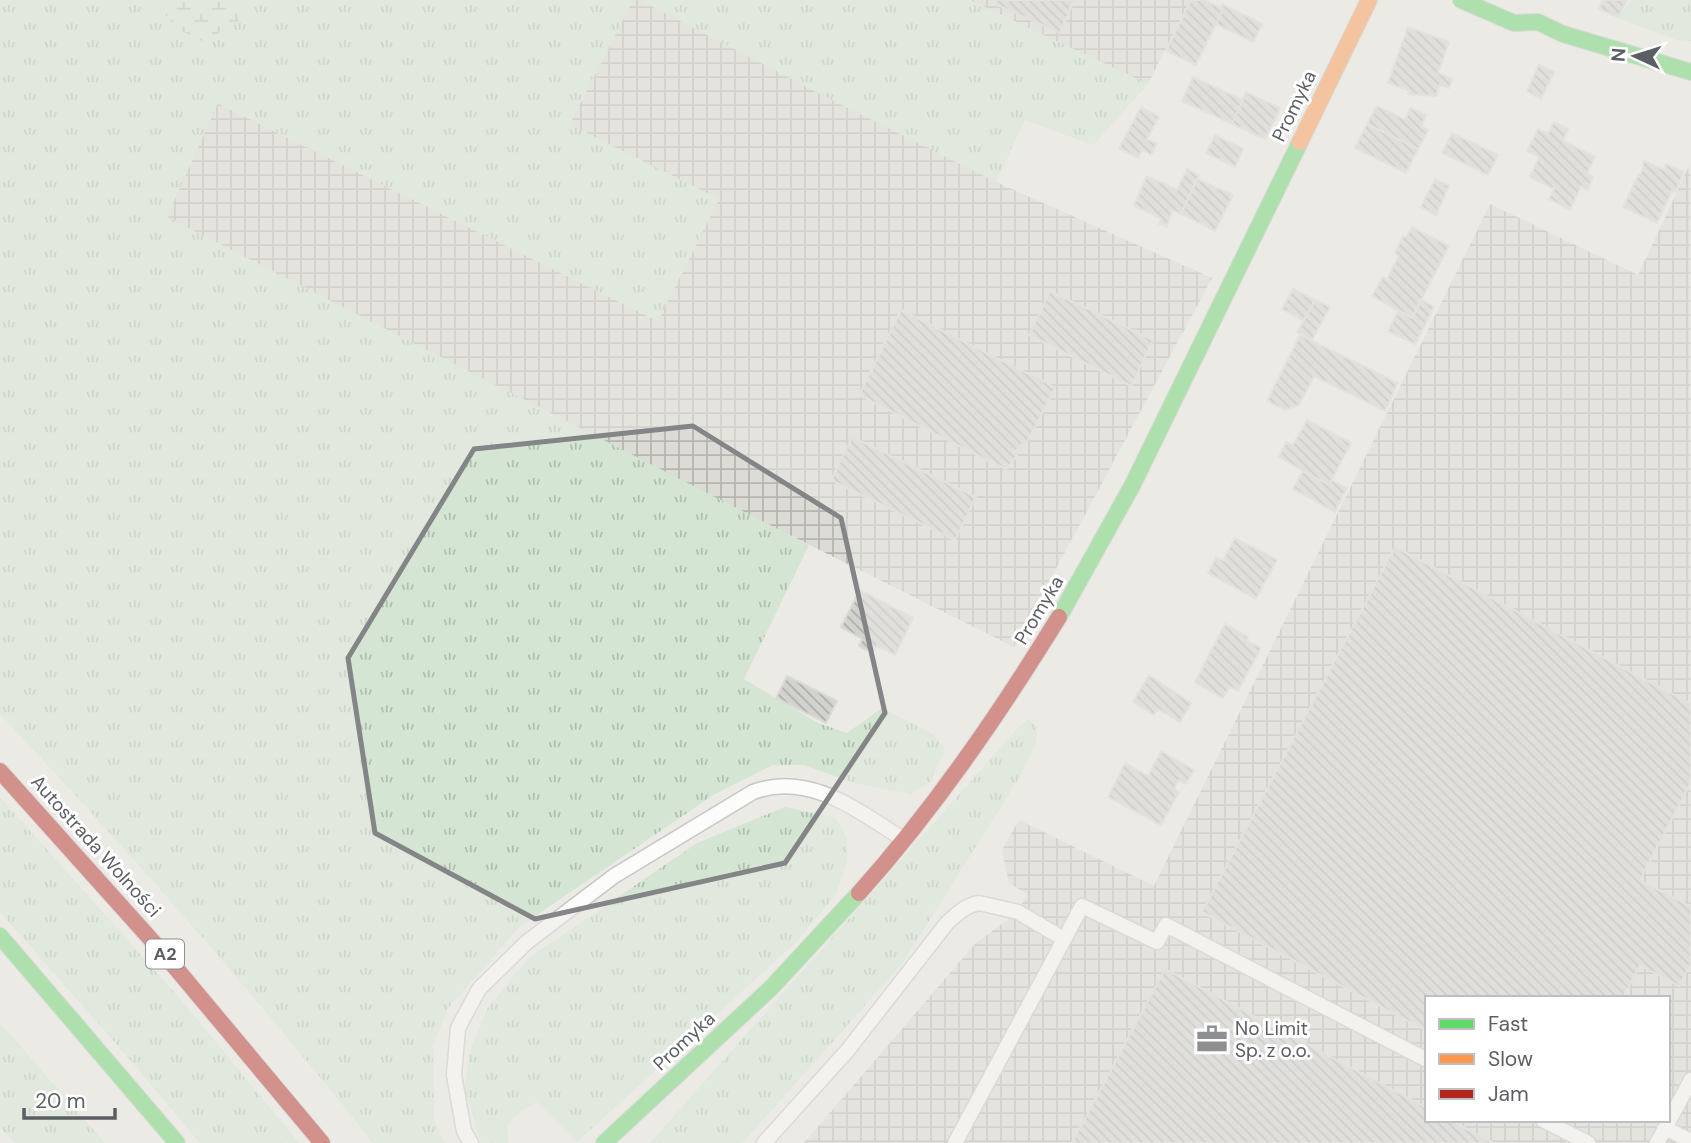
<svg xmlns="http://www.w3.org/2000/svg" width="1691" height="1143" viewBox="0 0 1691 1143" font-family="'DM Sans',sans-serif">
	<defs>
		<pattern id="industrial-grid" width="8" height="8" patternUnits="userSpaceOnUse" patternTransform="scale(1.75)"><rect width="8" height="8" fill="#dcdbd6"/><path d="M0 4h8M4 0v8" fill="none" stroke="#b5b5b1"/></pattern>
		<pattern id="grass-tufts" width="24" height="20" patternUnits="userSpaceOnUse" patternTransform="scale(1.75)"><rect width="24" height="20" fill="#d4e6d3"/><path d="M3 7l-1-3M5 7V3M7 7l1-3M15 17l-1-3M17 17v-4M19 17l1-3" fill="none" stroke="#afbeaf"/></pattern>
		<pattern id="wetland-marsh" width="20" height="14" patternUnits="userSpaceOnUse" patternTransform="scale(1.75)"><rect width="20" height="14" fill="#d4e6d3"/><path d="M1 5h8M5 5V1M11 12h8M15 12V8" fill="none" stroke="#afbeaf"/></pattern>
		<pattern id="building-back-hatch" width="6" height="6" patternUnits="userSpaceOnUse" patternTransform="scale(1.75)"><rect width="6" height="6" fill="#d2d2cf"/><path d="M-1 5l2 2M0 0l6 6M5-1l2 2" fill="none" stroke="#adaeac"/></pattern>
	</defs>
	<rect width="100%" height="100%" fill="#ebeae5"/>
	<path fill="url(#industrial-grid)" fill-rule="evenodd" d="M633 0H640L996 182 1212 278 1014 647 565 423 167 217 217 103 658 321 719 199 569 125Z
		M969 0H1190L1148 84Z
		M1690 164 1691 1143H804L975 944 1018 912 1027 894 1009 883 1002 850 1019 820 1154 886 1490 204 1638 275ZM1427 998H1668V1120H1427Z"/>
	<path fill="url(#grass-tufts)" d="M0 0H633L569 124 719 199 658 321 218 103 167 217 809 545 744 679 818 723 847 733 882 708 933 734 945 749 930 782 910 794 854 783 804 765H773L715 794 519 927 448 1008 433 1046 434 1119 444 1143H373C255 994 130 852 0 714Z
		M640 0H969L1148 84 1093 145 1025 120 996 182 826 97Z
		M1631 0H1691V41L1677 40 1618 18Z
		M1029 719 1037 727 1036 742 1020 776 902 964 742 1143H650L1019 727Z
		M0 797 181 1000 299 1143H200L133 1063 0 912Z
		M785 807 835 818 847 838V862L835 896 795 943 577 1142 537 1102 522 1110 507 1126 508 1143H481L465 1089 469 1055 487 1009 529 958 697 843Z
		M0 1023 105 1143H15L0 1128Z"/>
	<path fill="url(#wetland-marsh)" d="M152 0H249L237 24 202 41 179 30Z"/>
	<path fill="url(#building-back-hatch)" stroke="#dad9d4" stroke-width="2" d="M997 0H1074L1060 33 995 4Z
		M1191 0H1204L1223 9 1196 65 1166 51Z
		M1603 0H1627L1618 17 1599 9Z
		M1222 4 1262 24 1253 42 1216 24 1223 9 1220 8Z
		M1408 27 1449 42 1438 73 1452 79 1449 88 1440 85 1436 96 1408 94 1410 91 1388 83Z
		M1539 65 1554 72 1541 99 1527 91Z
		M1193 77 1243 100 1232 124 1182 101Z
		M1246 92 1280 108 1265 139 1232 124Z
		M1377 106 1405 120 1410 108 1426 115 1421 127 1428 130 1418 149 1367 124Z
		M1141 107 1159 117 1147 139 1157 144 1151 155 1142 150 1138 158 1119 148Z
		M1554 122 1568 129 1563 141 1595 157 1587 173 1593 177 1588 190 1581 186 1570 210 1549 199 1554 189 1530 177 1539 157 1527 151 1538 129 1548 134Z
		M1367 124 1418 149 1406 173 1355 148Z
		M1452 133 1498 155 1488 175 1442 153Z
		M1215 135 1243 149 1235 167 1206 153Z
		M1644 161 1664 170 1666 164 1684 172 1675 192 1672 191 1657 223 1623 207 1639 174H1641Z
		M1187 169 1199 175 1181 214 1172 210 1167 227 1159 224 1162 219 1134 205 1147 176 1177 190Z
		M1197 179 1233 195 1215 231 1181 214Z
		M1435 179 1449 186 1436 215 1421 207Z
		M1412 227 1449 246 1412 318 1372 296 1383 277 1387 279 1399 256 1395 253 1403 236 1406 237Z
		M1293 289 1315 300 1304 321 1282 309Z
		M1050 291 1153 340 1131 386 1029 335Z
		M1421 299 1434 307 1415 344 1388 331 1399 310 1412 318Z
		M1315 300 1330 307 1312 340 1297 332Z
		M901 310 1028 374 1030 373 1055 388 1025 446 1022 444 1014 453 1017 456 1006 469 988 460 985 461V459L859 395Z
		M1300 335 1398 383 1385 411 1314 376 1299 405 1285 410 1267 401Z
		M1307 420 1351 443 1329 485 1279 457 1286 442 1293 445Z
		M852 437 976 497 955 540 831 480Z
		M1303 471 1329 485 1332 480 1347 488 1335 512 1293 489Z
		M1235 538 1277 560 1256 599 1208 573 1216 557 1223 560Z
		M1395 547 1691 704V782L1640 880 1691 907V963L1679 986 1640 965 1623 998H1427V1031L1202 912Z
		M860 590 913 618 895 655 877 646 872 653 859 646 862 639 841 627Z
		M1225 624 1248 637 1246 641 1261 648 1238 691 1230 687 1223 698 1195 682Z
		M1149 675 1191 703 1180 722 1158 709 1154 715 1133 702Z
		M787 676 837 701 826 723 776 698Z
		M1161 751 1194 770 1186 784 1179 780 1174 789 1179 792 1161 825 1108 797 1125 763 1148 776Z
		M1165 969 1427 1108V1120H1450L1493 1143H1072Z"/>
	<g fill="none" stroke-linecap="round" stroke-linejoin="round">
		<defs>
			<path id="lane" d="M1543 1120 1588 1143
				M1665 1128 1691 1141
				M471 1143 464 1131 454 1075 458 1028 479 989 527 942 614 876 753 792C809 771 858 811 903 839
				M764 1143 847 1051 947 923C957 914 966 905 979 903L1018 912 1064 939
				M955 1143 1082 906 1157 942 1166 925 1427 1060
				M1657 1143 1691 1080"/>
			<path id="fast" d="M1461 0 1514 23 1538 22 1563 34 1691 72
				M1059 617 1132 486 1300 142
				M0 936 177 1143
				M604 1143 771 988 859 893"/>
			<path id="slow" d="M1300 142 1369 0"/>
			<path id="jam" d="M0 771 164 954 322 1143
				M859 893C935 808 999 714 1059 617"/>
		</defs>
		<use href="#lane" stroke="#c7c7c7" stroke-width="17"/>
		<use href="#fast" stroke="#c7c7c5" stroke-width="18"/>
		<use href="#slow" stroke="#c7c7c5" stroke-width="18"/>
		<use href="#jam" stroke="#c7c7c5" stroke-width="18"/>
		<use href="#lane" stroke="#fcfcfb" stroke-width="14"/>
		<use href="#fast" stroke="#63d668" stroke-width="16"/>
		<use href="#slow" stroke="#ff974d" stroke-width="16"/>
		<use href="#jam" stroke="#b3261e" stroke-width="16"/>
	</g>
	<path d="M0 0H1691V1143H0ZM693 426 841 518 885 713 785 863 535 919 375 833 348 658 474 449Z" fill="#ebeae5" fill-opacity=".55" fill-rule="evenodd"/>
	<path fill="none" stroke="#838587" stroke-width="5" stroke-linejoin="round" d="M693 426 841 518 885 713 785 863 535 919 375 833 348 658 474 449Z"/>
	<defs>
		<symbol id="office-bare" viewBox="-9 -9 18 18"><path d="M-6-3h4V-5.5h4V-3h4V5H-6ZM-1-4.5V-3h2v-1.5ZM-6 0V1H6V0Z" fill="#8d8f90" stroke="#fff" stroke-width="2.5" paint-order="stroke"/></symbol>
	</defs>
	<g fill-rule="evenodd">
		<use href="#office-bare" x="1190" y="1017" width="44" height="44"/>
	</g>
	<g text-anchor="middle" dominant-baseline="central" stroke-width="6" stroke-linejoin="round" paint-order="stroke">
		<rect fill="#fff" stroke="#8c8e92" stroke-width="2" x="146" y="939.5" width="38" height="29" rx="5"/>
		<g font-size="18" font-weight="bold" fill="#5b5e63">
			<text x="165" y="954">A2</text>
		</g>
		<g font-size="19" fill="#5b5e63" stroke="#fff">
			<text transform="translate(1294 106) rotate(-64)">Promyka</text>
			<text transform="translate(1039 610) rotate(-59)">Promyka</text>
			<text transform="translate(96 846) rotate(48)">Autostrada Wolności</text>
			<text transform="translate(684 1041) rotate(-43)">Promyka</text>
		</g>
		<g font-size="19" fill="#5b5e63" stroke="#fff" text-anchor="start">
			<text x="1235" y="1028">No Limit<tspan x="1235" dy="22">Sp. z o.o.</tspan></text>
		</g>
	</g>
	<rect x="1425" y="996" width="245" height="126" fill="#ffffff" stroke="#bdbfc1" stroke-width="2"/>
	<rect x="1439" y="1019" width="35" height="10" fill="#63d668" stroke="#bdbfc1" stroke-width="2"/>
	<text x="1488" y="1031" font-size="21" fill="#5b5e63">Fast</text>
	<rect x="1439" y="1054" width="35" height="10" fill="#ff974d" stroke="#bdbfc1" stroke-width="2"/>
	<text x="1488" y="1066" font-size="21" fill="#5b5e63">Slow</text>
	<rect x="1439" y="1089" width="35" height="10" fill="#b3261e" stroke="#bdbfc1" stroke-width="2"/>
	<text x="1488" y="1101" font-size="21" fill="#5b5e63">Jam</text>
	<g transform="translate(1635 56) rotate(274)" stroke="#ffffff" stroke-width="5" paint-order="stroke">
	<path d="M0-5L12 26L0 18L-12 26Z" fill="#5b5e63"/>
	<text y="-10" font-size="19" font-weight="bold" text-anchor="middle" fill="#5b5e63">N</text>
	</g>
	<path d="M24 1108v10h91v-10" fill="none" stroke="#5b5e63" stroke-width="3.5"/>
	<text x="35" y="1108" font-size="21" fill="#5b5e63" stroke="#ffffff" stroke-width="5" paint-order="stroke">20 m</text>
</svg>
